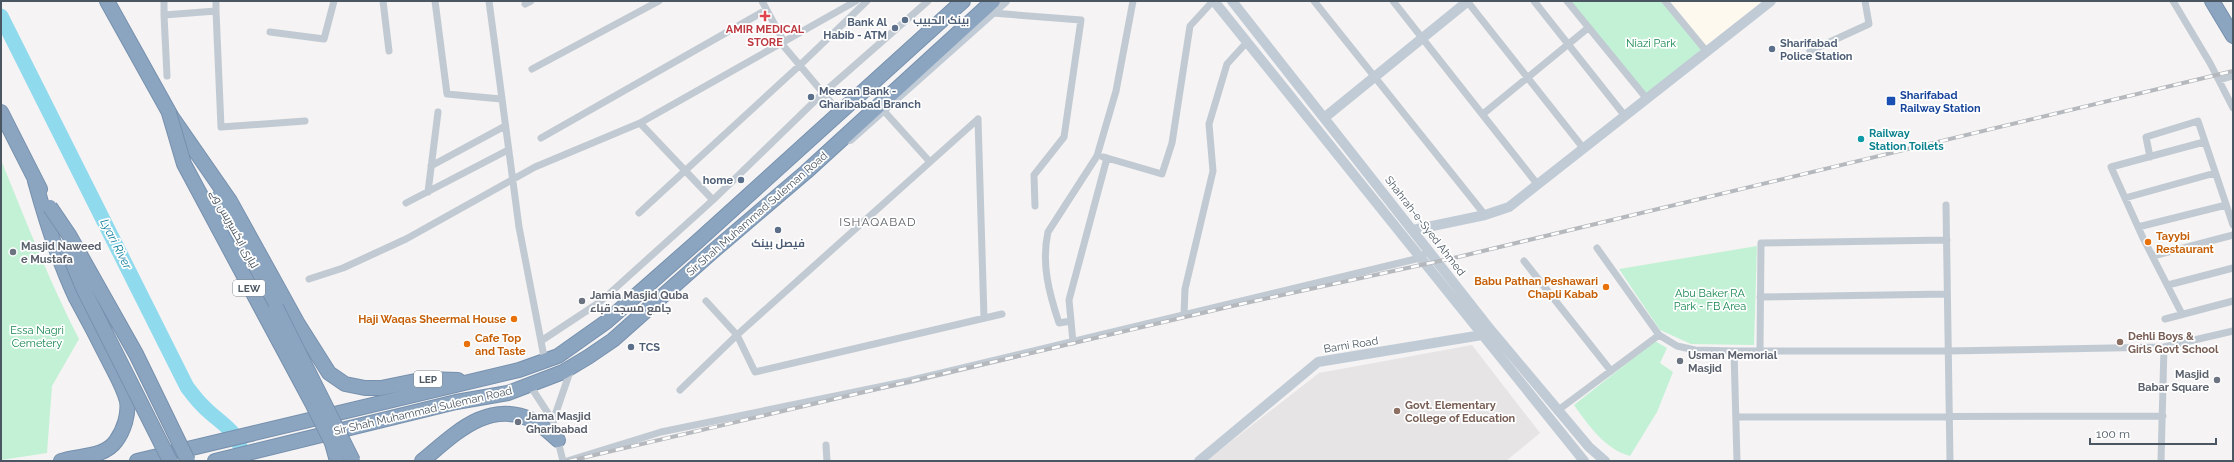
<svg xmlns="http://www.w3.org/2000/svg" width="2234" height="462" viewBox="0 0 2234 462" font-family="Raleway,Cairo,sans-serif">
	<rect width="100%" height="100%" fill="#f5f3f3"/>
	<path fill="#fdf9ef" d="M1666 1H1770L1707 51Z"/>
	<path fill="#e6e4e5" d="M1472 345 1540 433 1506 461H1206L1319 373Z"/>
	<path fill="#c3f1d5" d="M1567 1H1666L1707 51 1647 99Z
		M1 160C26 221 49 281 79 339L52 386 47 453 1 460Z
		M1757 246 1754 345 1691 344 1660 330 1619 269Z
		M1655 341 1667 348 1660 363 1673 372 1657 412 1630 456C1605 449 1589 426 1574 405Z"/>
	<g fill="none" stroke-linecap="round" stroke-linejoin="round">
		<path stroke="#90daee" stroke-width="15" d="M1 16 187 387C193 395 198 402 206 409 221 424 246 435 240 461"/>
		<defs>
			<path id="highway" d="M107 1 175 123
				M2212 1 2233 36
				M1 112 40 189
				M171 116 230 201 298 324 329 373 345 384 365 388H381L425 379 458 380
				M35 181C46 221 58 260 76 298 87 318 98 339 108 359 115 373 123 386 127 401 129 414 124 430 116 441 104 458 79 455 61 461
				M218 198 276 307
				M137 461 519 370 558 356 606 322 698 241 963 1
				M215 461 456 402 508 393 563 372 588 357 613 340 711 253 806 172 993 1
				M422 461C454 435 487 399 532 420 541 424 550 433 558 440"/>
		</defs>
		<use href="#highway" stroke="#7690ad" stroke-width="16"/>
		<path stroke="#c1cad2" stroke-width="7" d="M164 1V15L216 11V1
			M383 1 389 51
			M435 1 447 94 501 99
			M489 1 519 227 545 362
			M762 1 784 42
			M1314 1 1485 215
			M1393 1 1538 185
			M1467 1 1584 149
			M1534 1 1625 116
			M1567 1 1647 99
			M1665 1 1707 52
			M2173 1 2210 63 2233 108
			M525 4 531 1
			M216 11 221 127 305 121
			M992 13 1081 20 1064 137 1034 175 1035 206
			M164 15 167 76
			M270 32 324 39 334 1
			M781 43 840 113
			M1810 51 1869 24 1865 1
			M532 69 659 1
			M2219 80 2233 76
			M884 111 930 162
			M1483 114 1588 28
			M978 119 984 318
			M640 123 713 200
			M541 138 766 10
			M2150 157 2146 137 2198 121 2233 225
			M1107 158 1162 174 1172 143 1190 26 1213 1
			M431 166 505 126
			M428 192 438 112
			M2125 198 2215 173
			M406 203 508 150
			M1946 205 1950 461
			M639 213 799 66 867 1
			M2138 227 2226 205
			M1597 248 1659 335 1677 346 1695 350 1734 351H1947L2164 347 2233 331
			M2153 256 2233 235
			M1524 261 1611 371
			M309 279 343 268 406 239 535 167 640 123 856 1
			M2168 285 2233 268
			M1760 297 1947 294
			M706 301 737 335 755 372 1002 314
			M2182 314 2143 238 2111 167 2204 142
			M1184 315 1185 289 1213 171 1209 124 1227 64 1247 42
			M2165 319 2233 301
			M1071 321 1059 323C1049 293 1041 263 1048 232L1097 156 1116 91 1133 1
			M541 341 600 302 713 200 822 94 928 1
			M1073 342 1069 300 1107 158 1103 157
			M1760 350 1761 243 1947 240
			M1734 351 1737 461
			M529 384 553 421
			M680 390 737 335 978 119
			M1557 411 1659 335
			M1737 417 2163 416
			M826 445 827 461
			M563 461 553 421 571 369
			M567 461 661 432 908 381 1420 258 1429 250
			M2161 461 2164 347"/>
		<path stroke="#c1cbd6" stroke-width="10" d="M1214 1 1584 461
			M1232 1 1490 329 1589 447 1605 461
			M1324 118 1468 1
			M850 139 1005 1
			M1413 230 1485 215 1509 207 1771 1
			M1199 461 1318 362 1482 335 1485 333"/>
		<use href="#highway" stroke="#8ba5c1" stroke-width="14"/>
		<defs>
			<path id="rail" d="M569 461 1241 304 1458 257 2233 71"/>
		</defs>
		<use href="#rail" stroke="#b5b8bd" stroke-width="4"/>
		<use href="#rail" stroke="#fff" stroke-width="2.5" stroke-dasharray="8" stroke-linecap="butt"/>
		<defs>
			<path id="highway-bridge" d="M169 113 184 164 312 403 332 443 337 461
				M50 207 69 235 136 354 188 461
				M66 247 83 288 170 461
				M276 307 353 461"/>
		</defs>
		<use href="#highway-bridge" stroke="#7690ad" stroke-width="16" stroke-linecap="butt"/>
		<use href="#highway-bridge" stroke="#8ba5c1" stroke-width="14"/>
	</g>
	<path fill="#e0444e" stroke="#fff" stroke-width="1.5" d="M763 10h4v4h4v4h-4v4h-4v-4h-4v-4h4z"/>
	<g fill="#5c6f8a" stroke="#fff" stroke-width="1.5">
		<circle cx="905" cy="20" r="4"/>
		<circle cx="895" cy="28" r="4"/>
		<circle cx="1772" cy="49" r="4"/>
		<circle cx="811" cy="97" r="4"/>
		<circle cx="741" cy="180" r="4"/>
		<circle cx="778" cy="230" r="4"/>
		<circle cx="631" cy="347" r="4"/>
	</g>
	<rect fill="#1a4fb4" stroke="#fff" stroke-width="1.5" x="1886" y="96" width="10" height="10" rx="2"/>
	<circle fill="#0f9aa8" stroke="#fff" stroke-width="1.5" cx="1861" cy="139" r="4"/>
	<g fill="#e8710a" stroke="#fff" stroke-width="1.5">
		<circle cx="2148" cy="242" r="4"/>
		<circle cx="1606" cy="287" r="4"/>
		<circle cx="514" cy="319" r="4"/>
		<circle cx="467" cy="344" r="4"/>
	</g>
	<g fill="#6b7280" stroke="#fff" stroke-width="1.5">
		<circle cx="13" cy="252" r="4"/>
		<circle cx="582" cy="301" r="4"/>
		<circle cx="1680" cy="361" r="4"/>
		<circle cx="2217" cy="380" r="4"/>
		<circle cx="518" cy="422" r="4"/>
	</g>
	<g fill="#8d6e63" stroke="#fff" stroke-width="1.5">
		<circle cx="2120" cy="342" r="4"/>
		<circle cx="1397" cy="411" r="4"/>
	</g>
	<g text-anchor="middle" dominant-baseline="central" stroke-width="3.5" stroke-linejoin="round" paint-order="stroke">
		<g fill="#fff" stroke="#808990" stroke-width="1">
			<rect x="233" y="280" width="32" height="16" rx="3"/>
			<rect x="414" y="371" width="28" height="16" rx="3"/>
		</g>
		<g font-size="10" font-weight="bold" fill="#4a5661">
			<text x="249" y="288">LEW</text>
			<text x="428" y="379">LEP</text>
		</g>
		<g font-size="11" font-weight="bold" fill="#4e5e75" stroke="#fff" text-anchor="start">
			<text x="913" y="20">بينک الحبيب</text>
			<text x="887" y="22" text-anchor="end">Bank Al<tspan x="887" dy="13">Habib - ATM</tspan></text>
			<text x="1780" y="43">Sharifabad<tspan x="1780" dy="13">Police Station</tspan></text>
			<text x="819" y="91">Meezan Bank -<tspan x="819" dy="13">Gharibabad Branch</tspan></text>
			<text x="733" y="180" text-anchor="end">home</text>
			<text x="778" y="243" text-anchor="middle">فیصل بینک</text>
			<text x="639" y="347">TCS</text>
		</g>
		<g font-size="11" font-weight="bold" fill="#be3a42" stroke="#fff">
			<text x="765" y="29">AMIR MEDICAL<tspan x="765" dy="13">STORE</tspan></text>
		</g>
		<g font-size="11" fill="#17864f" stroke="#fff">
			<text x="1651" y="43">Niazi Park</text>
			<text x="1710" y="293">Abu Baker RA<tspan x="1710" dy="13">Park - FB Area</tspan></text>
			<text x="37" y="330">Essa Nagri<tspan x="37" dy="13">Cemetery</tspan></text>
		</g>
		<g font-size="11" font-weight="bold" fill="#164399" stroke="#fff" text-anchor="start">
			<text x="1900" y="95">Sharifabad<tspan x="1900" dy="13">Railway Station</tspan></text>
		</g>
		<g font-size="11" font-weight="bold" fill="#0d838f" stroke="#fff" text-anchor="start">
			<text x="1869" y="133">Railway<tspan x="1869" dy="13">Station Toilets</tspan></text>
		</g>
		<g font-size="11" fill="#4a5661" stroke="#fff">
			<text transform="translate(757 214) rotate(-41)">Sir Shah Muhammad Suleman Road</text>
			<text transform="translate(1425 226) rotate(52)">Shahrah-e-Syed Ahmed</text>
			<text transform="translate(234 229) rotate(61)">لیاری ایکسپریس وے</text>
			<text transform="translate(1351 345) rotate(-9)">Barni Road</text>
			<text transform="translate(423 411) rotate(-13)">Sir Shah Muhammad Suleman Road</text>
		</g>
		<g font-size="11" font-weight="bold" fill="#c56008" stroke="#fff" text-anchor="start">
			<text x="2156" y="236">Tayybi<tspan x="2156" dy="13">Restaurant</tspan></text>
			<text x="1598" y="281" text-anchor="end">Babu Pathan Peshawari<tspan x="1598" dy="13">Chapli Kabab</tspan></text>
			<text x="506" y="319" text-anchor="end">Haji Waqas Sheermal House</text>
			<text x="475" y="338">Cafe Top<tspan x="475" dy="13">and Taste</tspan></text>
		</g>
		<g font-size="11" font-weight="bold" fill="#5b616d" stroke="#fff" text-anchor="start">
			<text x="21" y="246">Masjid Naweed<tspan x="21" dy="13">e Mustafa</tspan></text>
			<text x="590" y="295">Jamia Masjid Quba<tspan x="590" dy="13">جامع مسجد قباء</tspan></text>
			<text x="1688" y="355">Usman Memorial<tspan x="1688" dy="13">Masjid</tspan></text>
			<text x="2209" y="374" text-anchor="end">Masjid<tspan x="2209" dy="13">Babar Square</tspan></text>
			<text x="526" y="416">Jama Masjid<tspan x="526" dy="13">Gharibabad</tspan></text>
		</g>
		<g font-size="11" font-weight="bold" fill="#785e54" stroke="#fff" text-anchor="start">
			<text x="2128" y="336">Dehli Boys &amp;<tspan x="2128" dy="13">Girls Govt School</tspan></text>
			<text x="1405" y="405">Govt. Elementary<tspan x="1405" dy="13">College of Education</tspan></text>
		</g>
		<g font-size="12" letter-spacing="1" fill="#5f6368" stroke="#fff">
			<text x="878" y="222">ISHAQABAD</text>
		</g>
		<g font-size="12" font-style="italic" fill="#0c7c9b" stroke="#fff">
			<text transform="translate(116 244) rotate(63)">Lyari River</text>
		</g>
	</g>
	<rect width="2234" height="462" fill="none" stroke="#4a5661" stroke-width="4"/>
	<path d="M2090 438v6h126v-6" fill="none" stroke="#4a5661" stroke-width="2"/>
	<text x="2096" y="438" font-size="12" fill="#4a5661" stroke="#ffffff" stroke-width="3" paint-order="stroke">100 m</text>
</svg>
